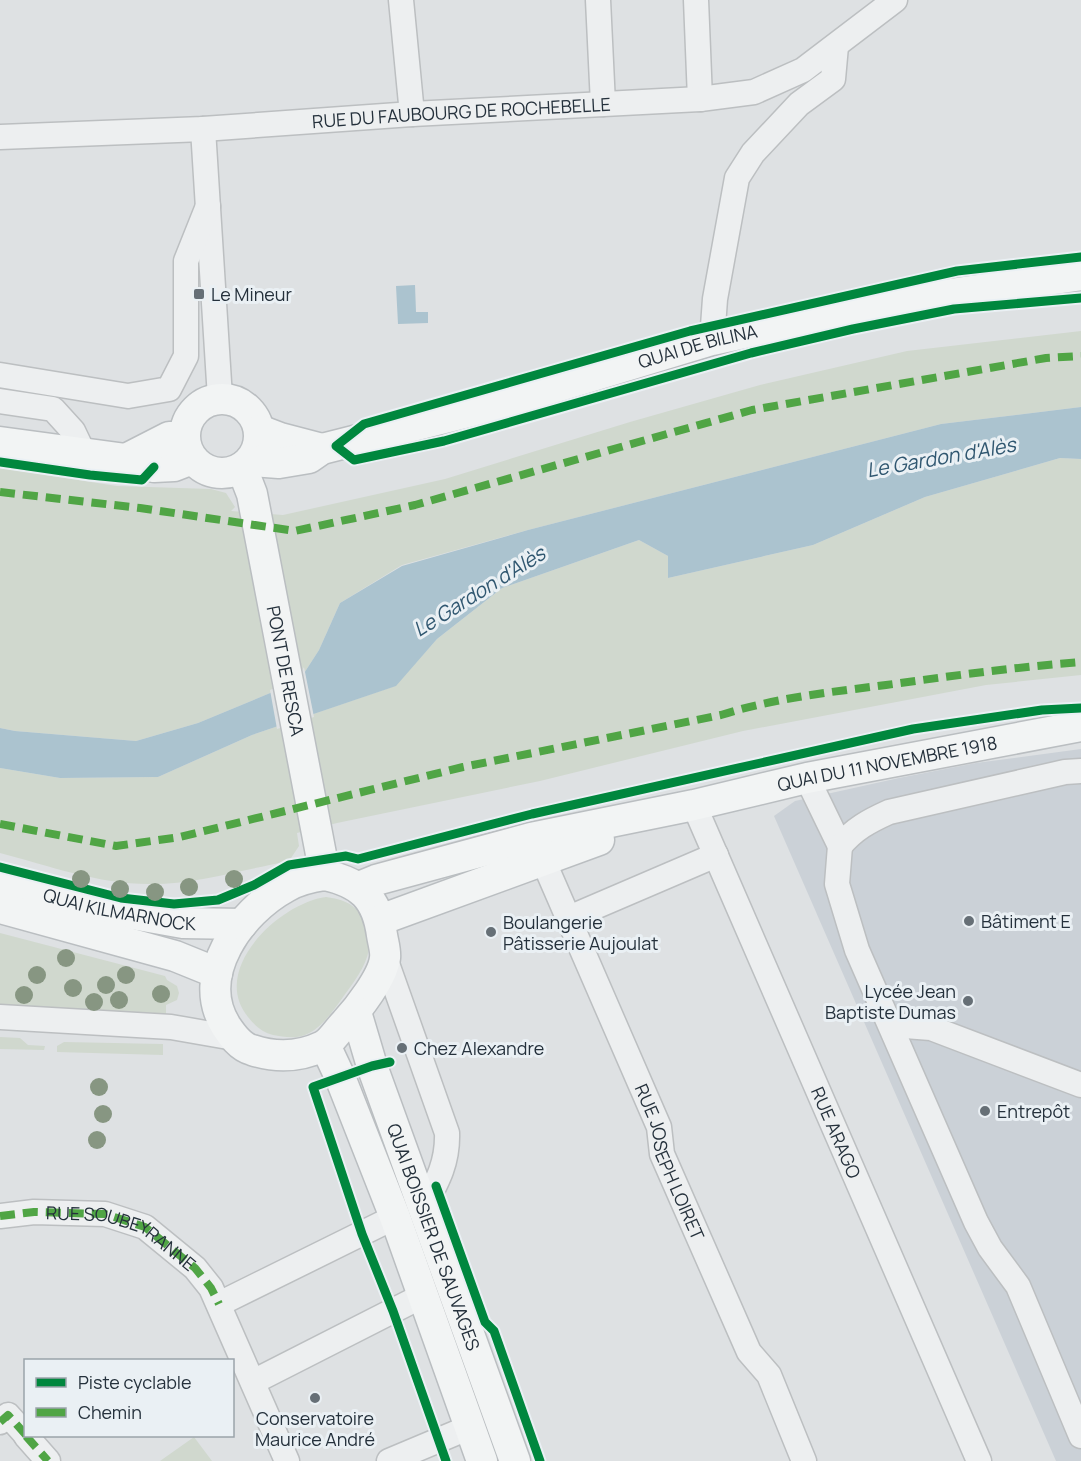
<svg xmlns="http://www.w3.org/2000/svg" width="1081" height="1461" viewBox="0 0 1081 1461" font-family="Manrope,sans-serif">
	<rect width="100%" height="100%" fill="#dee1e3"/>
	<path fill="#cbd1d7" d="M1081 749V1461H1056L774 816 795 801 899 778 976 763Z"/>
	<path fill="#d0d8ce" d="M1081 331V407L941 424 528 530 402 565 340 603 319 650 299 681 198 723 136 741 15 731 0 728V468L117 486 211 489 226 493 235 507 231 511 283 515 445 479 630 422 760 385 907 351Z
		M1060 458 1081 459V675L986 685 743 731 540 781 337 823 297 833 299 846 289 861C247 869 194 884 153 884 101 885 50 866 0 853V768L60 778 158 777 252 735 395 686 437 639 502 588 639 540 668 556V578L813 545 925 497Z
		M326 897C351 900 364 910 368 936 369 940 370 945 369 949 366 967 353 983 343 997 333 1011 321 1029 305 1035 295 1039 283 1037 273 1035 262 1032 254 1025 248 1017 209 969 280 903 326 897Z
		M0 933 165 976 167 980 177 986 179 993 177 1000 166 1005V1015L0 1009Z
		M0 1037 20 1038 28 1045 45 1046 44 1050 0 1049Z
		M64 1042 163 1044V1055L57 1052V1046Z
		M194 1437 212 1461H160Z"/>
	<path fill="#abc3cf" d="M415 285 416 312H428V323L398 324 396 286Z
		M1081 407V459L1060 458 925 497 813 545 668 578V556L639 540 502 588 437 639 396 686 252 735 158 777 60 778 0 768V728L15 731 136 741 198 723 299 681 319 650 340 603 402 566 528 530 941 424Z"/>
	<path fill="#dee1e3" d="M304 667 314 717 277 729 270 690 297 679Z"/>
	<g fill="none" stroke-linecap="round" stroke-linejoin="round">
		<defs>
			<g id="minor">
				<path d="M401 0 412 114"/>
				<path d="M598 0 603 104"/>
				<path d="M696 0 700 99"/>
				<path d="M203 129 220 398"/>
				<path id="s1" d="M0 137 203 129 412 114 700 99 754 92 803 70 895 0"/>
				<path d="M712 340 715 299 737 178 753 153 799 104 833 79 836 46"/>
				<path d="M0 375 128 396 169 389 186 356V261L208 206"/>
				<path d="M0 401 53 409 73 431 84 454"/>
				<path d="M807 778 840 846C854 829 869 821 889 812L1065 772 1081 771"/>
				<path id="s2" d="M694 805 979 1461"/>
				<path d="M840 846 837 884 857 950 976 1222 990 1248 1018 1286 1081 1436"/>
				<path id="s3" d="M543 860 659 1127 662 1154 749 1352 769 1375 804 1461"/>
				<path d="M569 918 716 855"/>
				<path d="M385 958 447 1133C448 1163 437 1182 423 1208"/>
				<path d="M0 1017 171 1027 234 1038"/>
				<path d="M893 1029 905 1026 931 1028 1081 1085"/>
				<path d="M0 1216 34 1212 105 1214 145 1227 195 1268 211 1288 287 1461"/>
				<path d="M219 1304 395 1217"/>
				<path d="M253 1382 424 1295"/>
				<path d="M0 1422 8 1415 26 1435"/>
				<path d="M26 1436 48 1461"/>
				<path d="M389 1461 470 1427"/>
			</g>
			<g id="major">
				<circle cx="222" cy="436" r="37"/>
				<path d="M259 430 280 438 322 449"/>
				<path d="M0 442 126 459 154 467 174 466 192 459"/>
				<path d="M126 459 169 437H184"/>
				<path id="s4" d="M250 461 279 463 309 458 322 449 500 404 712 340 869 306 1081 275"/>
				<path id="s5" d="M242 468 252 494 325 875"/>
				<path d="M325 875C361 883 377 898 382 935 383 942 386 951 385 958 383 977 358 1009 345 1023 338 1030 331 1042 323 1046 300 1057 276 1058 252 1050 240 1047 232 1035 226 1026 194 975 240 912 286 887 298 880 311 877 325 875Z"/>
				<path id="s6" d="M0 882 93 907 183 923 242 924"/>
				<path id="s7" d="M359 887 376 880 531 838 694 805 807 778 1081 726"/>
				<path d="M0 908 175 956 217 973"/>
				<path d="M380 920 599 840"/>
				<path id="s8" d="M356 1012 372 1066 515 1461"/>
				<path d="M325 1045 340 1077 395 1217 482 1461"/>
			</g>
		</defs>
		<use href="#minor" stroke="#bcbfc1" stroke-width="27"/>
		<use href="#major" stroke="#babec1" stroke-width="33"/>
		<use href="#minor" stroke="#edeff0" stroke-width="24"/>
		<use href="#major" stroke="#f2f4f4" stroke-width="30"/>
		<g stroke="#50a545" stroke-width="8" stroke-dasharray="15 8" stroke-linecap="butt">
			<path d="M0 492 140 508 295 531 415 505 752 410 1046 358 1081 356"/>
			<path d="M0 824 116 846 180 837 463 767 721 715C774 698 831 692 886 685 951 676 1016 667 1081 662"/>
			<path id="s9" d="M0 1216 34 1212 105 1214 145 1227 195 1268 211 1288 219 1304"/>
			<path d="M0 1422 8 1415 26 1435"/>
			<path d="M26 1436 48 1461"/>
		</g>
		<defs>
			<path id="cycleway" d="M1081 257 957 271 690 331 364 424 336 446 354 460 444 441 751 353 853 329 954 309 1081 298
				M0 462 90 475 142 480 154 467
				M0 867 121 898 174 904 218 900 254 885 289 865 346 856 358 859 532 814 913 729 1042 710 1081 708
				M390 1062 372 1066 313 1087 362 1234 393 1311 446 1461
				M436 1186 485 1322 494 1331 540 1461"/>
		</defs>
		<use href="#cycleway" stroke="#eaf0f4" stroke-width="13"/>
		<use href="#cycleway" stroke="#00873e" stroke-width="9"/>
	</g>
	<g fill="#879682">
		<circle cx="81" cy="879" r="9"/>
		<circle cx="234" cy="879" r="9"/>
		<circle cx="189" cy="887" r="9"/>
		<circle cx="120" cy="889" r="9"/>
		<circle cx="155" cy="892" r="9"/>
		<circle cx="66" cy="958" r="9"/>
		<circle cx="37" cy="975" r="9"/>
		<circle cx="126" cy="975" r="9"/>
		<circle cx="106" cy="985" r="9"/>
		<circle cx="73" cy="988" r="9"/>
		<circle cx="161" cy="994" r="9"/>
		<circle cx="24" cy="995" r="9"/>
		<circle cx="119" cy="1000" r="9"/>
		<circle cx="94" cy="1002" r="9"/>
		<circle cx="99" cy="1087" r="9"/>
		<circle cx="103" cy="1114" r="9"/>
		<circle cx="97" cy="1140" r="9"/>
	</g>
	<g fill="#666f76" stroke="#eaf0f4" stroke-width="2">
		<rect x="193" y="288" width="12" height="12" rx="3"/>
		<circle cx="969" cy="921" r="6"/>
		<circle cx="491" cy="932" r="6"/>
		<circle cx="968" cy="1001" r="6"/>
		<circle cx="402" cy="1048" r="6"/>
		<circle cx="985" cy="1111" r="6"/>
		<circle cx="315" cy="1398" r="6"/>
	</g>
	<g text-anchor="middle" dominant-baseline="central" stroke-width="6" stroke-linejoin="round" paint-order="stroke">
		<g font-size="18" fill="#25313c" stroke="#eaf0f4">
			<text stroke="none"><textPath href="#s1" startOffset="462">RUE DU FAUBOURG DE ROCHEBELLE</textPath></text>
			<text stroke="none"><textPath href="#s4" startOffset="465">QUAI DE BILINA</textPath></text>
			<text stroke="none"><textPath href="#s5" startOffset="208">PONT DE RESCA</textPath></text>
			<text stroke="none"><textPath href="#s7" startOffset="543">QUAI DU 11 NOVEMBRE 1918</textPath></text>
			<text stroke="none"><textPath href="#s6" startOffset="123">QUAI KILMARNOCK</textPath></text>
			<text stroke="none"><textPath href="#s2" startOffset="357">RUE ARAGO</textPath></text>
			<text stroke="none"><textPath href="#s3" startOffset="328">RUE JOSEPH LOIRET</textPath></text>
			<text stroke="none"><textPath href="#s8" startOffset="238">QUAI BOISSIER DE SAUVAGES</textPath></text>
			<text stroke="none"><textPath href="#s9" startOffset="128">RUE SOUBEYRANNE</textPath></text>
		</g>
		<g font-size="18" fill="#25313c" stroke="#eaf0f4" text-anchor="start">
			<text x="211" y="294">Le Mineur</text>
			<text x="981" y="921">Bâtiment E</text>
			<text x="503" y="922">Boulangerie<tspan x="503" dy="21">Pâtisserie Aujoulat</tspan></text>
			<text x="956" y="991" text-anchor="end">Lycée Jean<tspan x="956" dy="21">Baptiste Dumas</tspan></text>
			<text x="414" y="1048">Chez Alexandre</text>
			<text x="997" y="1111">Entrepôt</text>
			<text x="315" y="1418" text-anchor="middle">Conservatoire<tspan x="315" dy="21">Maurice André</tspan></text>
		</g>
		<g font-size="20" font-style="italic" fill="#305770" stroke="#eaf0f4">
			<text transform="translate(941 457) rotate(-10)">Le Gardon d'Alès</text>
			<text transform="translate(479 591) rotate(-32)">Le Gardon d'Alès</text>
		</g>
	</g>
	<rect x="24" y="1359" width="210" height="78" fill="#eaf0f4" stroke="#9ba4aa" stroke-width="1.5"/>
	<rect x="36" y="1378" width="30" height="9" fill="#00873e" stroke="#9ba4aa" stroke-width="1.5"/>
	<text x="78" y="1389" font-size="18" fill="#25313c">Piste cyclable</text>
	<rect x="36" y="1408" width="30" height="9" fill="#50a545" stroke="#9ba4aa" stroke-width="1.5"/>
	<text x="78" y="1419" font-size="18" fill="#25313c">Chemin</text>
</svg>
